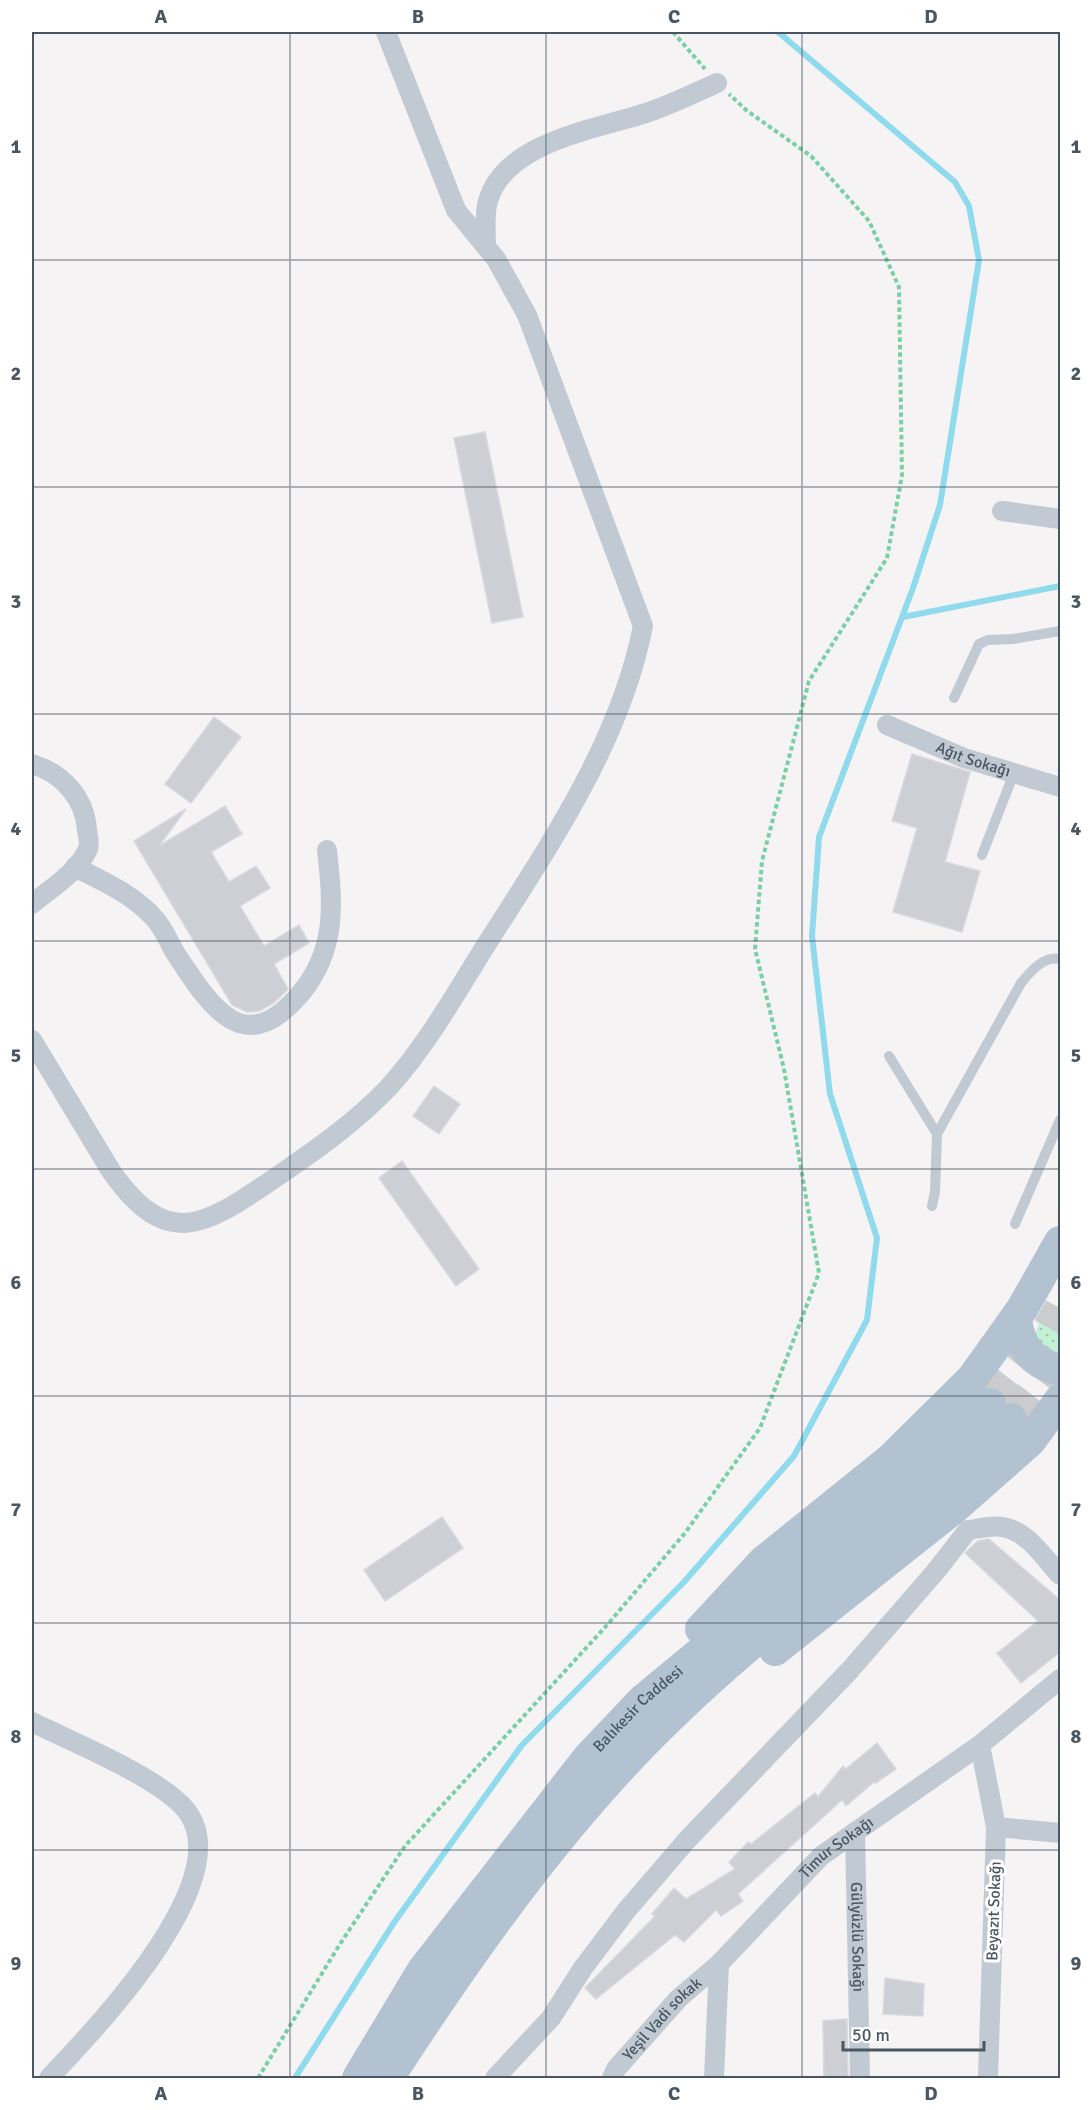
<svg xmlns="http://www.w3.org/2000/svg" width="1092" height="2110" viewBox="0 0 1092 2110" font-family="Signika,sans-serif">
	<defs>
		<pattern id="grass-dots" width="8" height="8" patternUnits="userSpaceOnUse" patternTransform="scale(1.5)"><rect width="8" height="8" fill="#c3f1d5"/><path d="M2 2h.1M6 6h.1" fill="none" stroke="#a0c6b0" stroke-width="1.8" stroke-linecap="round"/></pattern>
	</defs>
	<rect width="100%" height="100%" fill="#f5f3f3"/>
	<path fill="url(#grass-dots)" d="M1054 1313H1060V1359L1052 1358 1035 1335 1040 1320Z"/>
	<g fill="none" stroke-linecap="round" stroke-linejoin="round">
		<path stroke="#90daee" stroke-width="6" d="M903 617 1060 586
			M295 2078 393 1924 522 1745 684 1582 794 1456 867 1320 877 1238 830 1094 812 936 819 837 913 588 940 505 979 260 969 206 955 182 778 32"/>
	</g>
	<path fill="#cdcfd5" stroke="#d7d9de" stroke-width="1.5" d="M485 432 523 617 492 623 454 438Z
		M214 717 241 737 191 803 165 784Z
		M912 754 970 772 945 862 980 871 962 932 893 912 917 828 892 821Z
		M225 806 242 834 211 852 229 882 256 866 270 888 240 906 264 946 299 925 309 943 274 964 288 989 274 1003 259 1011 247 1012 232 1005 134 841 186 809 159 846Z
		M434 1086 460 1104 439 1134 413 1116Z
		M402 1161 479 1269 456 1286 379 1178Z
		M442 1517 463 1548 385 1601 364 1570Z
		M989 1539 1060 1600V1652L1021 1683 997 1653 1038 1621 965 1553 978 1541Z
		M877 1743 896 1769 876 1783 874 1782 846 1806 842 1800 738 1894 743 1901 721 1916 716 1910 684 1942 675 1935 596 1999 585 1988 655 1916 652 1914 674 1888 686 1899 735 1869 729 1862 748 1842 751 1844 815 1793 818 1797 843 1766 846 1769Z
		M885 1978 924 1984 923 2016 883 2014Z
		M847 2019 848 2079H824L823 2021Z"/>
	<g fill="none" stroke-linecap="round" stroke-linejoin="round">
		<path stroke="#caccce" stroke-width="32" stroke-dasharray="32 16" stroke-linecap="butt" d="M990 1404 1047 1331 1060 1308
			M1011 1419 1060 1356"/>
		<path stroke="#7ad0a6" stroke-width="4" stroke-dasharray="4.5 3" stroke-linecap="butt" d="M673 32 705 69
			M258 2078 340 1944 405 1846 608 1624 685 1533 760 1428 819 1273 784 1069 755 949 762 861 809 681 887 558 902 475 899 287 869 221 811 156 746 110 729 94"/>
		<path stroke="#c1cad2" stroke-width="10" d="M954 698 979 644 988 640 1013 639 1060 631
			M982 855 1014 773
			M889 1056 937 1134 935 1192 932 1206
			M937 1134 1021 983C1030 972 1044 955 1060 959
			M1015 1224 1060 1120"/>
		<g stroke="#c1cad2" stroke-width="20">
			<path d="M486 246C486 232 484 214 488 201 505 141 599 129 649 112 672 104 695 93 717 83"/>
			<path d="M1002 511 1060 519"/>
			<path id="s1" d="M887 725 964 758 1060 787"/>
			<path d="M32 764C62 773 85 798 87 830 88 836 90 844 88 849 78 872 50 889 32 904"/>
			<path d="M75 867C104 882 133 894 155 919 164 929 169 943 176 954 211 1007 244 1061 301 993 337 949 333 904 327 850"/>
			<path d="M32 1040 111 1171C167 1251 204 1226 272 1180 313 1152 355 1123 389 1087 427 1045 456 993 486 945 549 846 620 743 643 626L527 315 496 259 456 210 386 32"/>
			<path d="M32 1722C72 1742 159 1777 186 1810 241 1879 93 2031 49 2078"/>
			<path d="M980 1745 996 1827 988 2078"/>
			<path d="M996 1827 1060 1833"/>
			<path id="s2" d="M855 1832 860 2078"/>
			<path d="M495 2078 551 2018 583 1968 626 1911 687 1840 850 1670 936 1571 968 1530C978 1529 992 1525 1002 1527 1027 1530 1044 1558 1060 1575"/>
			<path id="s3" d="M612 2078 616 2069 679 1998 719 1964"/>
			<path id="s4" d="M714 2078 719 1964 821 1856 980 1745 1060 1679"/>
		</g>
		<g stroke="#b3c2d1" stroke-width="32">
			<path d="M1016 1319C1019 1346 1033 1364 1060 1370"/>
			<path d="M701 1629 763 1562 891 1459 972 1379 1022 1309 1060 1242"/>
			<path d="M775 1650 954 1508 1030 1441 1060 1400"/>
			<path id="s5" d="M358 2078 423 1970 588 1758 643 1700 899 1489 990 1404"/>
			<path d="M388 2078C455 1975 530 1867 612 1777 703 1676 813 1593 917 1506 950 1479 980 1448 1011 1419"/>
		</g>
	</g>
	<path fill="none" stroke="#4a5661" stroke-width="1.5" stroke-opacity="0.55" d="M290 32V2078M546 32V2078M802 32V2078M32 260H1060M32 487H1060M32 714H1060M32 941H1060M32 1169H1060M32 1396H1060M32 1623H1060M32 1850H1060"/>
	<g text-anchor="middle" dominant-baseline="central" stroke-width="6" stroke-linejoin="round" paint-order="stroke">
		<g font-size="16" fill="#4a5661" stroke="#fff">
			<text stroke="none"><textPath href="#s1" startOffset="93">Ağıt Sokağı</textPath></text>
			<text stroke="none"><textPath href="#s5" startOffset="465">Balıkesir Caddesi</textPath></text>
			<text stroke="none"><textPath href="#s4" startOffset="280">Timur Sokağı</textPath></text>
			<text transform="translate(994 1911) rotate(-88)">Beyazıt Sokağı</text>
			<text stroke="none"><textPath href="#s2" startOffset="105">Gülyüzlü Sokağı</textPath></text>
			<text stroke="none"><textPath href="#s3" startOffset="78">Yeşil Vadi sokak</textPath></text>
		</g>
	</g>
	<rect width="1092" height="2110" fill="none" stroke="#ffffff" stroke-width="66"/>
	<path d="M843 2041v9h141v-9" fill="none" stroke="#4a5661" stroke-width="3"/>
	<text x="852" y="2041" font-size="18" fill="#4a5661" stroke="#ffffff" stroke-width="4.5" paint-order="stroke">50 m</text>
	<rect x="33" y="33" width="1026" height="2044" fill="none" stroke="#4a5661" stroke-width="2"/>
	<g font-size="20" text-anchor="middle" font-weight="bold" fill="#4a5661">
		<text x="161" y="23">A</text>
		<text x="418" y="23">B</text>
		<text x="674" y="23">C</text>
		<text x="931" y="23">D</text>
		<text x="16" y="153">1</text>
		<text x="1076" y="153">1</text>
		<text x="16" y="380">2</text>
		<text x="1076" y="380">2</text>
		<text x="16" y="608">3</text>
		<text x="1076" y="608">3</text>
		<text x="16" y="835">4</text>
		<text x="1076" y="835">4</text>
		<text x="16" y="1062">5</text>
		<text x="1076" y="1062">5</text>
		<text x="16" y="1289">6</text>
		<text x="1076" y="1289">6</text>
		<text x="16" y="1516">7</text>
		<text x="1076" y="1516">7</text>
		<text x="16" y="1743">8</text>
		<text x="1076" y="1743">8</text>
		<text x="16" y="1970">9</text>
		<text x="1076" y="1970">9</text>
		<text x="161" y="2100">A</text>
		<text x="418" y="2100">B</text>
		<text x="674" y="2100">C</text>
		<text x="931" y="2100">D</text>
	</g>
</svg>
